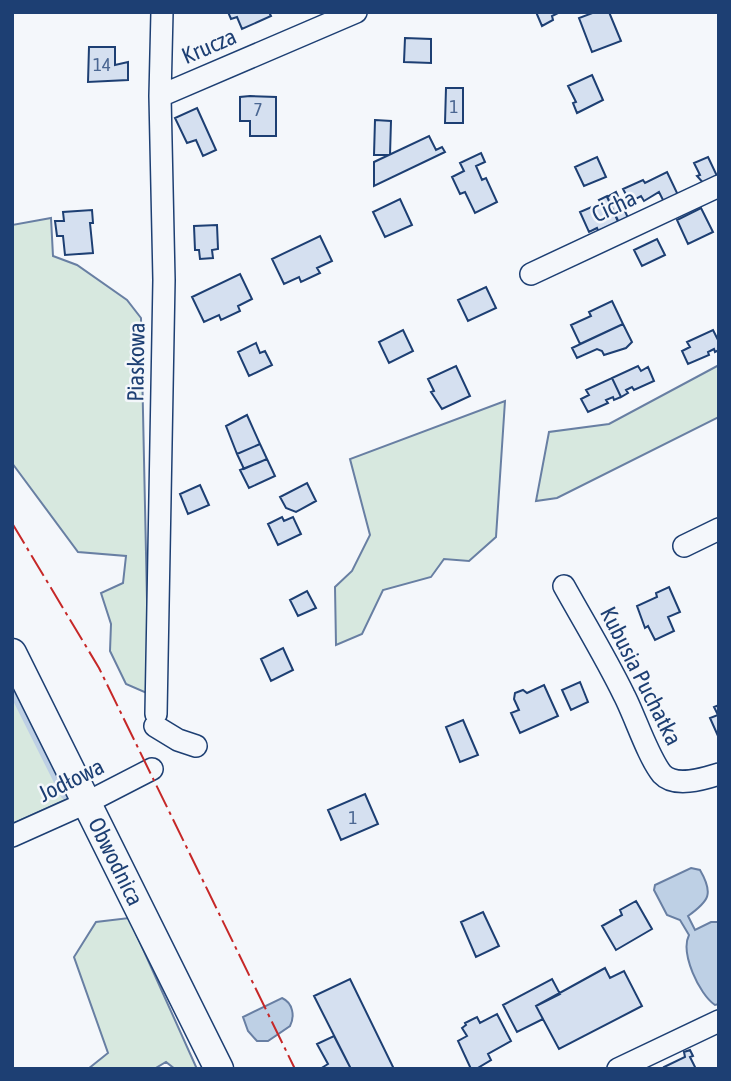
<svg xmlns="http://www.w3.org/2000/svg" width="731" height="1081" viewBox="0 0 731 1081" font-family="'Asap Condensed',sans-serif">
	<rect width="100%" height="100%" fill="#f4f7fb"/>
	<path fill="#d7e8df" stroke="#687fa3" stroke-width="2" d="M51 218 53 256 77 265 127 300 141 318 149 694 126 684 110 651 111 624 101 593 123 583 126 556 78 552 12 463V225Z
		M719 365V417L557 498 536 501 549 432 609 424Z
		M505 401 496 537 469 561 444 559 431 577 383 590 362 634 336 645 335 587 352 571 370 535 350 459Z
		M12 685 74 796 12 824Z
		M129 918 197 1069H175L166 1062 154 1069H88L108 1053 74 957 96 922Z"/>
	<path fill="#bed0e5" stroke="#687fa3" stroke-width="2" d="M691 868 700 870C714 894 709 901 688 916L695 930 711 922H719V1004L715 1005C699 994 680 953 689 935L680 920 667 915 654 890 655 885Z
		M282 998C293 1003 295 1016 290 1026L268 1041H257L248 1031 243 1017Z"/>
	<g fill="none" stroke-linecap="round" stroke-linejoin="round">
		<path stroke="#bed0e5" stroke-width="6" d="M12 692 64 796"/>
	</g>
	<path fill="#d5e0f0" stroke="#1d3f73" stroke-width="2" d="M228 12H269L271 16 242 29 237 17 231 19Z
		M536 12H560L552 16 553 20 542 26Z
		M595 12H609L621 41 592 52 579 18Z
		M405 38 431 39V63L404 62Z
		M89 47H115V65L128 62V80L88 82Z
		M592 75 603 100 577 113 573 103 576 102 568 86Z
		M446 88H463V123H445Z
		M250 96 276 97V136H250V121H240V97Z
		M197 108 216 150 203 156 196 140 187 143 175 118Z
		M375 120 391 121 390 155H374Z
		M429 136 436 150 442 147 445 152 374 186V162Z
		M481 153 485 162 476 166 482 180 486 178 497 202 475 213 465 192 460 194 452 177 464 171 460 163Z
		M597 157 606 177 584 186 575 167Z
		M708 157 718 178 705 185 697 176 700 175 694 163Z
		M667 172 678 195 664 202 659 192 644 201 641 196 630 202 623 189 643 180 645 183Z
		M616 192 630 222 621 227 607 197Z
		M607 196 619 224 599 233 597 228 589 232 580 212 601 203 599 200Z
		M400 199 412 225 385 237 373 212Z
		M701 208 713 232 688 244 677 220Z
		M92 210 93 223H90L93 253 65 255 63 236H57L55 221H64L63 212Z
		M217 225 218 249 212 250 213 258 200 259 199 250H195L194 226Z
		M320 236 332 261 317 268 320 273 301 282 299 277 284 284 272 259Z
		M657 239 665 255 642 266 634 250Z
		M240 274 252 299 238 306 240 311 221 320 219 315 204 322 192 297Z
		M486 287 496 308 468 321 458 300Z
		M612 301 623 324 580 344 571 325 591 316 589 312Z
		M623 324 632 342 626 348 604 355 602 351 597 349 577 358 572 348Z
		M403 330 413 351 389 363 379 342Z
		M713 330 719 342V350L715 352 714 349 708 352 709 355 688 364 682 351 690 347 687 342Z
		M256 343 260 353 265 351 272 365 249 376 238 352Z
		M456 366 470 396 442 409 431 392 434 391 428 379Z
		M638 366 641 371 648 367 654 381 634 390 632 387 626 390 628 393 621 397 612 378Z
		M612 378 621 397 614 400 613 397 606 400 608 403 588 412 581 399 589 395 586 390Z
		M247 415 260 444 237 454 226 426Z
		M260 444 267 459 244 469 237 454Z
		M267 459 275 476 249 488 240 470Z
		M307 483 316 501 296 512 286 508 280 497Z
		M200 485 209 505 188 514 180 494Z
		M282 517 284 521 293 517 301 534 278 545 268 524Z
		M669 587 680 612 668 617 674 631 655 640 648 626 645 628 637 606 657 597 656 593Z
		M307 591 316 608 298 616 290 600Z
		M283 648 293 670 271 681 261 659Z
		M580 682 588 702 571 710 562 690Z
		M544 685 558 716 520 733 511 713 519 710 514 699 515 693 523 690 527 693Z
		M719 705V735L718 736 710 718 718 715 714 707Z
		M463 720 478 755 460 762 446 727Z
		M365 794 378 824 341 840 328 810Z
		M636 901 652 929 616 950 602 926 622 915 620 910Z
		M483 912 499 946 476 957 461 922Z
		M605 968 610 978 624 971 642 1006 559 1049 536 1006Z
		M350 979 394 1069H351L314 996Z
		M552 979 560 994 536 1006 543 1019 517 1032 503 1005Z
		M497 1014 511 1041 488 1054 491 1060 476 1069H471L458 1041 467 1036 462 1028 466 1025 465 1023 477 1017 480 1023Z
		M334 1036 351 1069H320L328 1064 317 1044Z
		M690 1050 693 1056 690 1057 696 1069H665L664 1067 685 1057 684 1052Z"/>
	<g fill="none" stroke-linecap="round" stroke-linejoin="round">
		<defs>
			<path id="minor" d="M160 96 356 12
				M531 274 719 186
				M684 546 719 529
				M564 586C584 622 606 658 624 695 635 716 648 757 662 774 675 788 703 779 719 774
				M156 714 164 280 160 96 162 12
				M155 726 178 740 196 746
				M12 836 88 802 152 769
				M618 1069 719 1021"/>
			<g id="major">
				<path id="s1" d="M12 653 219 1069"/>
			</g>
		</defs>
		<use href="#minor" stroke="#1d3f73" stroke-width="24"/>
		<use href="#major" stroke="#1d3f73" stroke-width="31"/>
		<use href="#minor" stroke="#f4f7fb" stroke-width="21"/>
		<use href="#major" stroke="#f4f7fb" stroke-width="28"/>
		<path stroke="#c62828" stroke-width="2" stroke-dasharray="24 5 3.5 5" stroke-linecap="butt" d="M12 523 99 668 295 1069"/>
	</g>
	<g text-anchor="middle" dominant-baseline="central" stroke-width="5" stroke-linejoin="round" paint-order="stroke">
		<g font-size="19" fill="#4b6792">
			<text x="102" y="64">14</text>
			<text x="454" y="106">1</text>
			<text x="258" y="109">7</text>
			<text x="353" y="817">1</text>
		</g>
		<g font-size="23" fill="#1d3f73" stroke="#f4f7fb">
			<text transform="translate(209 46) rotate(-23)">Krucza</text>
			<text transform="translate(614 206) rotate(-25)">Cicha</text>
			<text transform="translate(136 362) rotate(-89)">Piaskowa</text>
			<text transform="translate(641 676) rotate(63)">Kubusia Puchatka</text>
			<text transform="translate(71 780) rotate(-26)">Jodłowa</text>
			<text stroke="none"><textPath href="#s1" startOffset="233">Obwodnica</textPath></text>
		</g>
	</g>
	<rect width="731" height="1081" fill="none" stroke="#1d3f73" stroke-width="28"/>
</svg>
